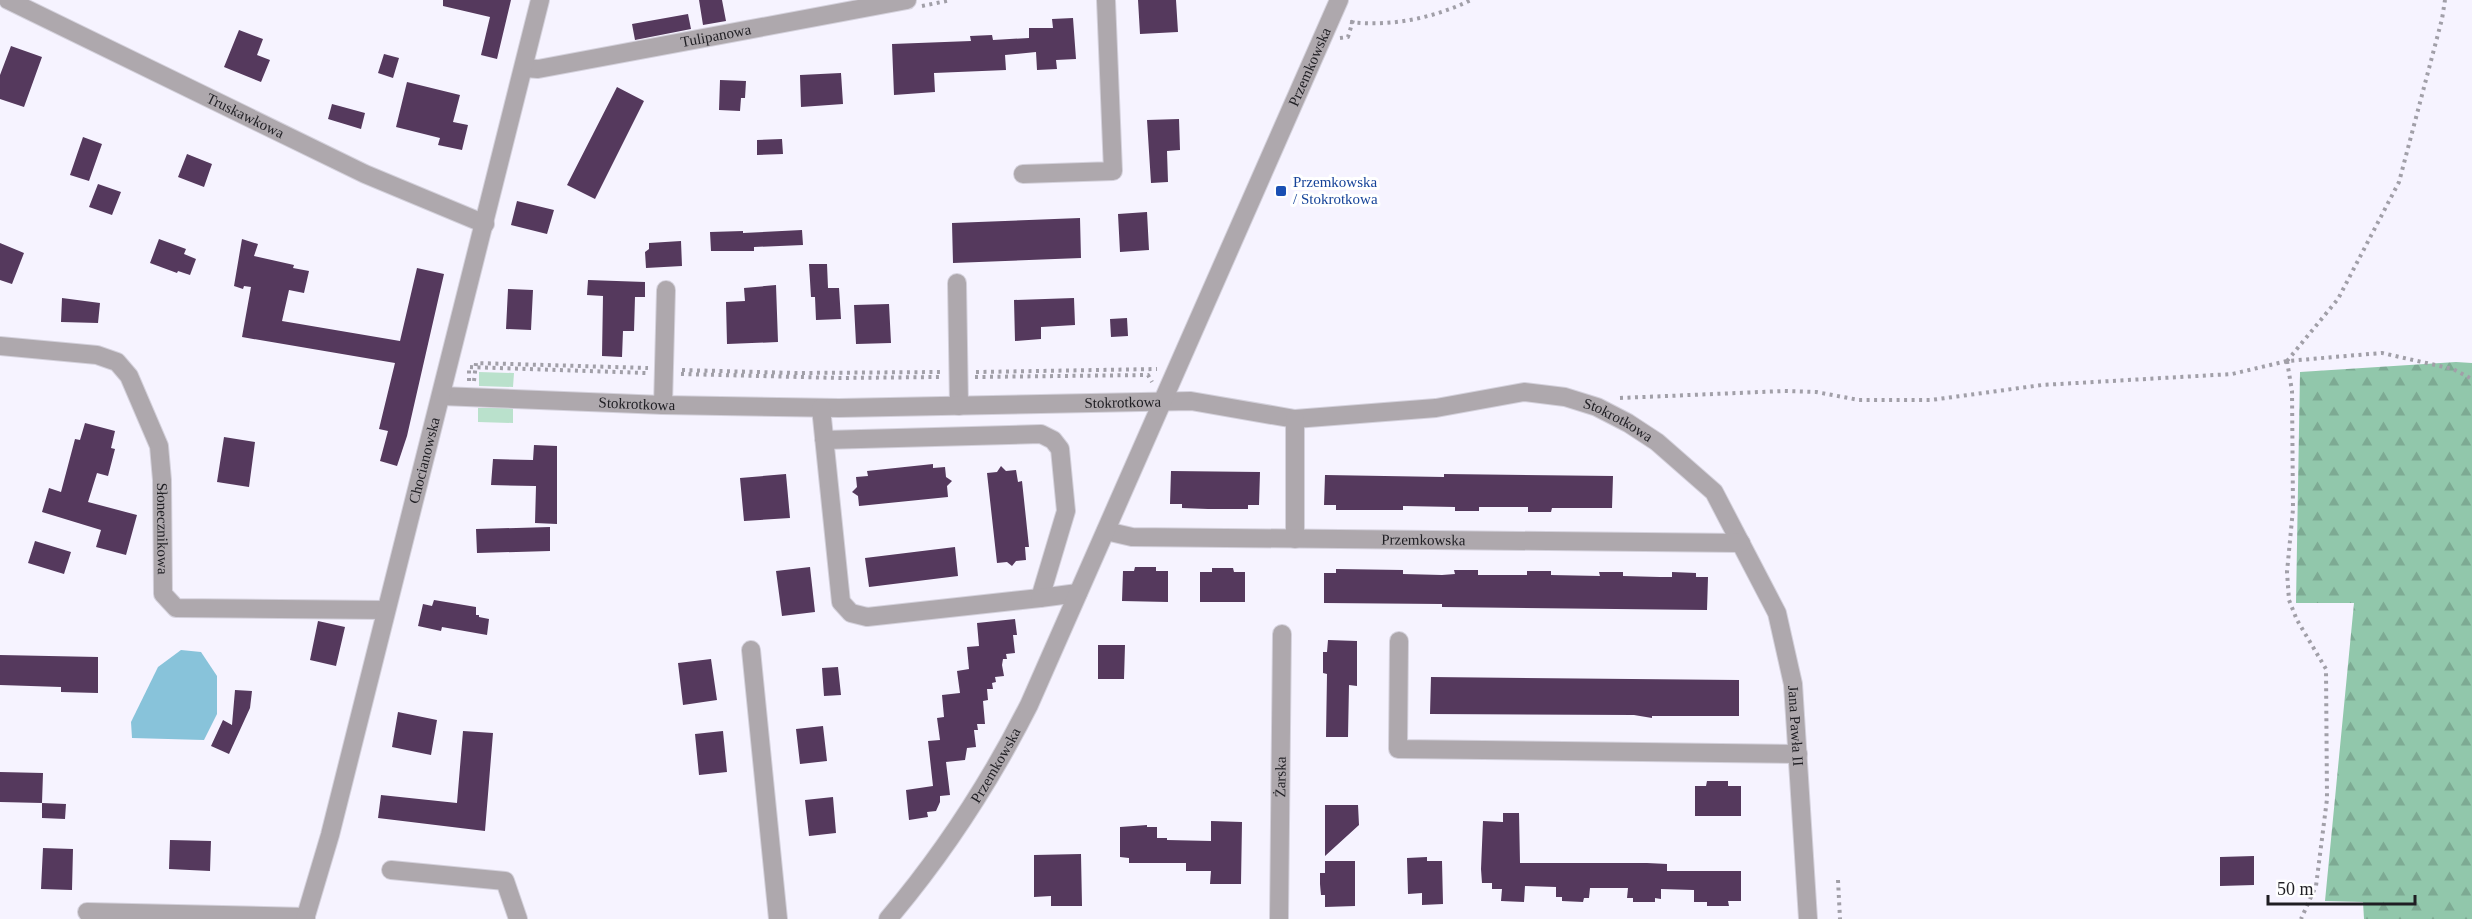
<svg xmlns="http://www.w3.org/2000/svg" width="2472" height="919" viewBox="0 0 2472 919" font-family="'Times New Roman',serif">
	<defs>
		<pattern id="forest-firs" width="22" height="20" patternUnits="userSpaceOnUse" patternTransform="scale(1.5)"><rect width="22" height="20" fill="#91c7ab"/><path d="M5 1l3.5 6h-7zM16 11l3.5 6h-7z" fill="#7daa93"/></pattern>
	</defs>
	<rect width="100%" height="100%" fill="#f6f3ff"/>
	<path fill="#bae1cc" d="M479 372 514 373 513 387 479 386Z
		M478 408H513V423L478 422Z"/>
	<path fill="url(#forest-firs)" d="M2456 362 2472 363V919H2364L2363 902 2325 901 2354 603H2296L2300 372Z"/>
	<path fill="#88c3da" d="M181 650 201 652 217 676V714L204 740 132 738 131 722 158 667Z"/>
	<path fill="#55395d" d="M443 0H511L497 59 481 55 490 17 443 6Z
		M699 0H722L726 21 703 25Z
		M1138 0H1176L1178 32 1140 34Z
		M688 14 691 29 635 40 632 24Z
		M1073 18 1076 59 1056 60 1057 69 1037 70 1036 52 1005 55 1006 70 934 73 935 92 894 95 892 44 971 41 970 36 992 35 993 40 1029 38V28H1053L1052 19Z
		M239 30 263 39 257 55 270 60 261 82 224 67Z
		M11 46 42 57 24 107 0 99V75Z
		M384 54 399 58 393 78 378 73Z
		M841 73 843 104 801 107 800 75Z
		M720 80 746 81 745 98H741L740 111 719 110Z
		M407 82 460 95 453 122 468 125 462 150 438 145 440 138 396 127Z
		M617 87 644 101 595 199 567 185Z
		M332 104 365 113 361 129 328 119Z
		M1179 119 1180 150 1167 151 1168 182 1151 183 1147 120Z
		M83 137 102 144 89 181 70 175Z
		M782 139 783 154 757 155V140Z
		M187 154 212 164 204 187 178 177Z
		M98 184 121 192 112 215 89 207Z
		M517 201 554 210 547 234 511 225Z
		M1147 212 1149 250 1120 252 1118 214Z
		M1080 218 1081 258 953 263 952 223Z
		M802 230 803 245 754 247V251H711L710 232 743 231V233Z
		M159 239 186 249 184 254 196 259 190 275 178 271 177 273 150 263Z
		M242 239 258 244 254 256 294 265 293 268 309 271 304 293 289 290 282 321 400 341 417 268 444 274 407 436 397 466 380 461 388 431 379 429 395 363 242 337 251 287 244 286 243 289 234 286Z
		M681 241 682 266 646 268 645 252 649 249V243Z
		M0 243 24 253 12 284 0 280Z
		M809 264H827L828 288H839L841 319 816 320 815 297H811Z
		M588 280 645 282V297H635L634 331H623L622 357 602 356 603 296 587 295Z
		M776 285 778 342 727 344 726 302 745 301 744 288Z
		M508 289 533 290 531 330 506 329Z
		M62 298 100 303 98 323 61 322Z
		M1074 298 1075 325 1041 327V339L1015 341 1014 300Z
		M889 304 891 343 856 344 854 305Z
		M1127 318 1128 336 1111 337 1110 319Z
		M85 423 115 431 111 448 115 449 108 476 97 473 88 502 137 515 126 555 96 547 101 530 42 512 49 488 61 492 75 439 80 440Z
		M224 437 255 442 249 487 217 482Z
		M534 445 557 446V524L535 523 536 486 491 485 493 459 533 460Z
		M933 464V468L945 467 946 477 952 481 947 486 948 497 859 506 858 496 852 492 857 487 856 477 868 476 867 471Z
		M1001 466 1006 471 1016 470 1018 482 1022 481 1029 547H1025L1026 560 1016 561 1012 566 1007 562 997 563 987 473 997 472Z
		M1171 471 1260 472 1259 505H1248V509H1208L1182 508V504H1170Z
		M786 474 790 518 744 521 740 478Z
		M1444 474 1613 476 1612 508H1552L1551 512H1528V507H1479V511H1455V507L1403 506V510H1336V505H1324L1325 475 1444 477Z
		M550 527V551L477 553 476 529Z
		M35 541 71 552 64 574 28 563Z
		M955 547 958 576 869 587 865 558Z
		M810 567 815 612 782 616 776 571Z
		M1135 567H1156V571H1168V602L1122 601 1123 571H1134Z
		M1212 568H1233L1234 572H1245V602H1200V572H1212Z
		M1336 569 1403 570V574L1442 575 1455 574 1454 570H1478V575H1527V571H1551V575L1600 576 1599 572H1623V576L1660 577H1672V572L1696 573V577H1708L1707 610 1442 607V604L1324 603V573H1336Z
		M434 600 476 607V615H479V617L489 619 487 635 442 627 441 631 418 626 423 604 432 606Z
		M1015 619 1017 635H1013L1015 653 1006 654 1007 659H1003L1002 665 1004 676 995 677 996 682 992 683 993 689H987L988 700 983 701 985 724H977L978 730H974L976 747 967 748 965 760 946 762 950 795 940 796V802L936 811 927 812 928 817 909 820 906 790 933 786 928 741 940 740 937 718 944 717 942 695 960 693 957 671 969 669 967 647 979 646 977 623Z
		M318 621 345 627 336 666 310 660Z
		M1328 640 1357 641V686L1349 685 1348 737H1326L1327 674 1323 673V652H1327Z
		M1098 645H1125L1124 679H1098Z
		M0 655 98 657V693L61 692V687L0 685Z
		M711 659 717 700 683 705 678 663Z
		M838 667 841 695 824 696 822 668Z
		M1431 677 1739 680V716H1652V718L1634 715 1430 714Z
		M235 690 252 691 250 708 229 754 211 746 223 720 232 725Z
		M398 712 437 720 431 755 392 747Z
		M823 726 827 761 800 764 796 729Z
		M463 731 493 733 485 831 378 818 381 795 457 803Z
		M723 731 727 772 699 775 695 734Z
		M0 772 43 773 42 803 0 802Z
		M1707 781H1728V786H1741V816H1695V786H1706Z
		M833 797 836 833 809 836 805 800Z
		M42 803 66 804 65 819 42 818Z
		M1325 805H1358L1359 825 1325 856Z
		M1503 813H1519L1520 863H1647L1667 864V871H1741V901H1728L1729 906H1707V902H1694V890L1661 889V899L1655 898V902H1633V898H1627L1628 888H1590L1589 898H1584L1583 902 1562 901V897H1556V887L1525 886 1524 902 1501 901 1502 889H1492V883H1482L1481 869 1483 821 1503 822Z
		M1211 821 1242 822 1241 884H1210L1211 871H1186V863H1129V858L1120 857V827L1147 825V827H1157V838H1167V840L1211 841Z
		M170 840 211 841 210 871 169 869Z
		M43 848 73 849 72 890 41 889Z
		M1081 854 1082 906H1051V896L1034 897V855Z
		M2254 856V885L2220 886V857Z
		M1427 857V861H1442L1443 904 1422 905V893L1408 894 1407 858Z
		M1325 861H1355V906L1325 907V895H1321L1320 884V873H1325Z"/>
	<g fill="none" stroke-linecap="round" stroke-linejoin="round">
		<defs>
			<g id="minor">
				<path id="s1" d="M8 0 365 174 485 224"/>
				<path id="s2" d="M525 68 538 69 907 0"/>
				<path d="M1023 174 1113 171 1106 0"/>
				<path d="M957 283 959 406"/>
				<path id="s3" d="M0 346 97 355 117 362 129 376 159 446 162 480 163 594 176 608 386 610"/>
				<path id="s4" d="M441 396 663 405 839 408 1191 401 1295 419 1436 408 1524 392 1565 397 1597 407 1628 423 1657 442 1714 492 1777 613 1793 684 1808 919"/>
				<path d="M663 405 666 290"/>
				<path d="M821 408 841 602 851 613 867 617 1040 598 1066 511 1060 449 1053 440 1041 434 824 440"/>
				<path d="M1295 419V539"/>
				<path id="s5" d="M1106 531 1132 537 1741 543"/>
				<path d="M1040 598 1078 593"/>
				<path d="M1399 641 1398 749 1798 754"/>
				<path d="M751 650 778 919"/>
				<path d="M391 870 505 881 518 919"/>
				<path d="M87 912 306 917"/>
				<path id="s6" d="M305 919 330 835 540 0"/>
				<path id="s7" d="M888 919C944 853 990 782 1029 705L1339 0"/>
				<path id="s8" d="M1279 919 1282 634"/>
			</g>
		</defs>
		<use href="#minor" stroke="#d4d1dc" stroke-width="20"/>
		<path stroke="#a19fa8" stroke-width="4" stroke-dasharray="3 4.5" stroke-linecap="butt" d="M922 6 951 0
			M1350 22C1391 27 1434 18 1471 0
			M1340 38 1348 37 1354 17
			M2287 361 2292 391 2293 509 2287 572 2289 600 2297 620 2326 669 2327 799 2316 886 2301 919
			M2287 361 2338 299 2399 182 2442 19 2445 0
			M682 370 796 373 941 372
			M976 372 1157 369
			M681 374 839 378 940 377
			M975 377 1148 375 1152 382
			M469 381V367L646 373
			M474 381 476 363 648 368
			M1620 398 1784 391 1816 392 1859 400H1931L2042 385 2232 374 2287 361 2382 353 2453 369 2472 379
			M1838 880 1840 919"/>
		<use href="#minor" stroke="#aea8ad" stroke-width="18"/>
	</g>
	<rect fill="#1a4fb4" stroke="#fff" stroke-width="2" x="1275" y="185" width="12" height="12" rx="3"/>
	<g text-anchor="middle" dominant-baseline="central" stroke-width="6" stroke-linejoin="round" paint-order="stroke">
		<g font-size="15" fill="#1f1e23" stroke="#fff">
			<text stroke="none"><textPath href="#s2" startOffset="194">Tulipanowa</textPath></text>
			<text stroke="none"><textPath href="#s7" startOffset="954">Przemkowska</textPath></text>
			<text stroke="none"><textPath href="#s1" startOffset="264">Truskawkowa</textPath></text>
			<text stroke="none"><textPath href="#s4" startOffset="196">Stokrotkowa</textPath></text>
			<text stroke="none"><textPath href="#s4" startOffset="682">Stokrotkowa</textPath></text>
			<text stroke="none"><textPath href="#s4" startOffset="1186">Stokrotkowa</textPath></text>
			<text stroke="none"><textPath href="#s6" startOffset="474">Chocianowska</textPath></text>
			<text stroke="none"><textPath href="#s3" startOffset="296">Słonecznikowa</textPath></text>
			<text stroke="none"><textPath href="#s5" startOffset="318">Przemkowska</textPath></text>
			<text stroke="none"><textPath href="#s4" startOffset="1558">Jana Pawła II</textPath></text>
			<text stroke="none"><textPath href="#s7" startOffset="188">Przemkowska</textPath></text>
			<text stroke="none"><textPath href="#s8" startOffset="142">Żarska</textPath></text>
		</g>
		<g font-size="15" fill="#164399" stroke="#fff" text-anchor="start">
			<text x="1293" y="182">Przemkowska<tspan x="1293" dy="17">/ Stokrotkowa</tspan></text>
		</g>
	</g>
	<path d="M2268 895v9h147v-9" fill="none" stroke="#1f1e23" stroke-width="3"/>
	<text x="2277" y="895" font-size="18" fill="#1f1e23" stroke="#ffffff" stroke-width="4.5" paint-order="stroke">50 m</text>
</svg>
